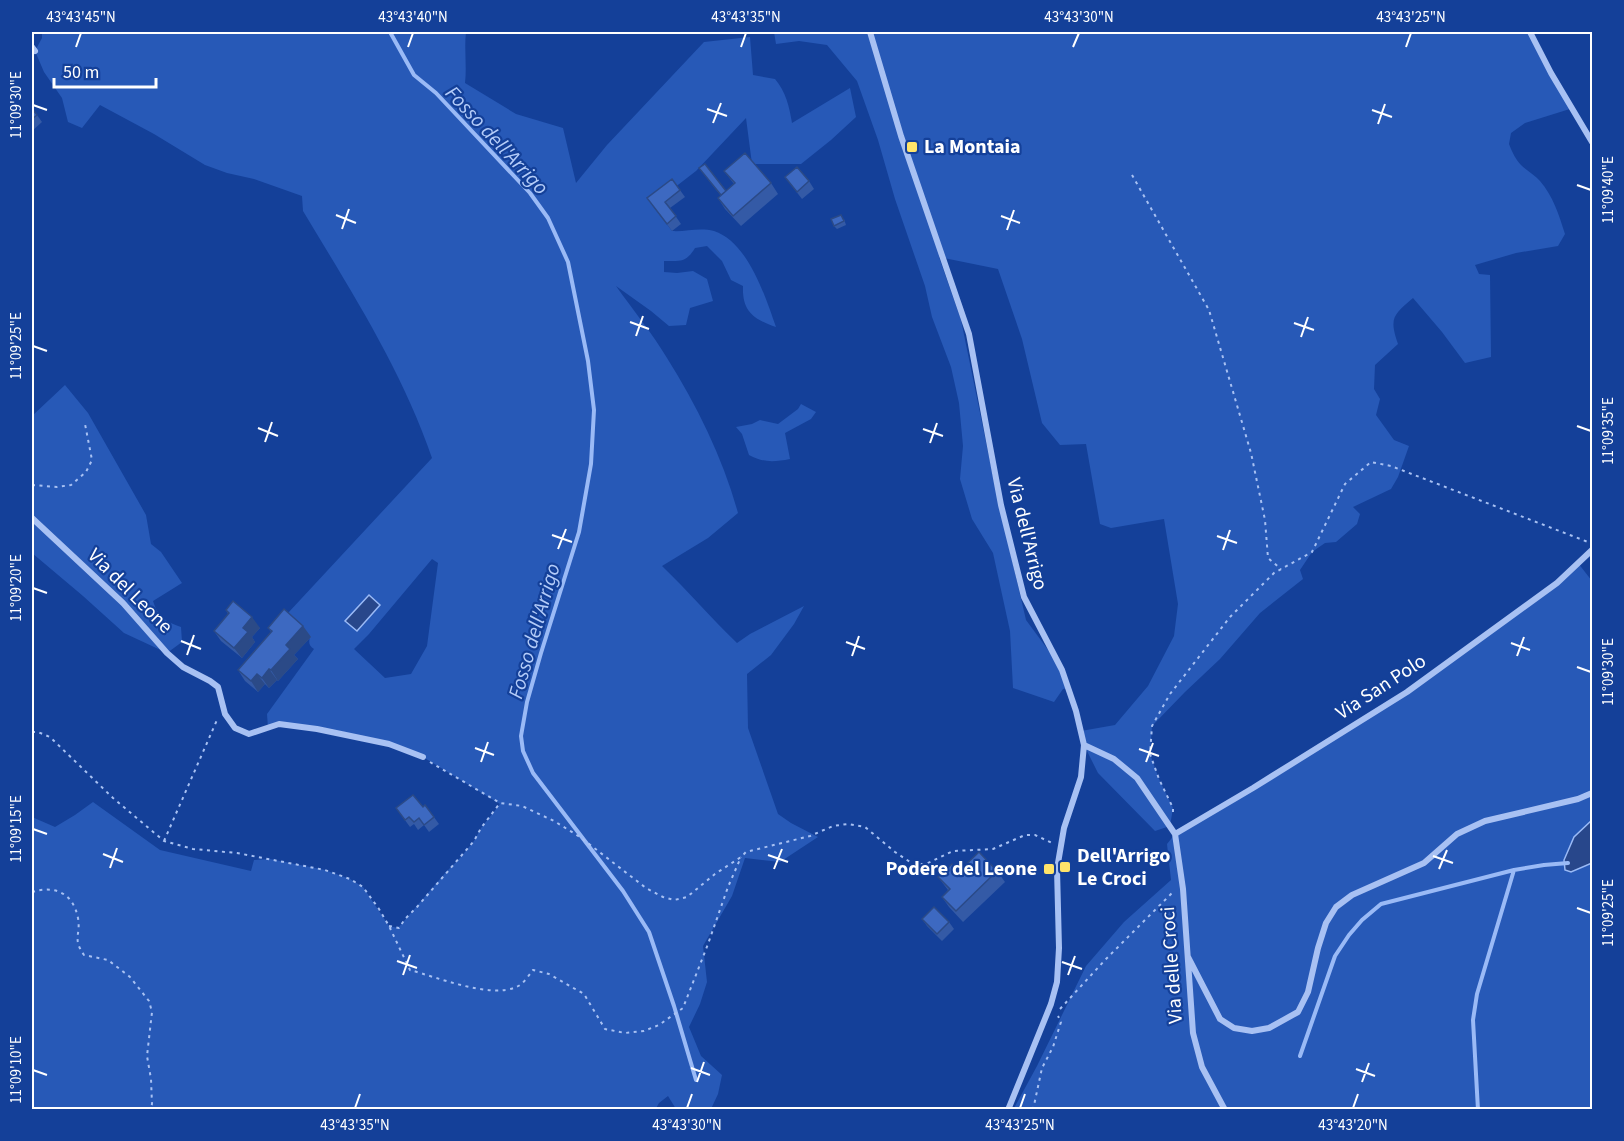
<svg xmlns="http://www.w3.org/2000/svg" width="1624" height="1141" viewBox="0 0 1624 1141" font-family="'Source Sans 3',sans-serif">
	<rect width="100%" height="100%" fill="#144099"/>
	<path fill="#2759b7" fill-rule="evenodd" d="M42 32H466C464 49 467 66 465 83L516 114 563 128 576 183 607 145 704 42 750 37 753 75 775 79C786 92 789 106 792 123L850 88 856 117 831 140 801 164H752L746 118 696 171 652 205 672 231C686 232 699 227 714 231 748 242 765 296 776 327 754 319 742 312 743 286L731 280 722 261 707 246 695 248C686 263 680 261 664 261V272L677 273 693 271 707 279 713 301 690 308 686 325 669 326 651 311 616 286C633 310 652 333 667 358 697 406 723 458 738 513L708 538 662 566C688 591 711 618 737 643L750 634 804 606 794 624 771 655 747 674 748 728 778 814 791 823 818 837 780 862 745 858 732 896 703 946 707 982 700 1004 689 1027 701 1056 722 1075 718 1094 711 1109H676L668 1096 659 1103 655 1110 32 1109V817L55 827 75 815 93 802 160 850 251 871 254 860 270 859 325 870 350 879 363 887 389 926 398 928 446 872 460 858 474 841 481 828 500 804 423 757 389 744 279 724 268 728 267 714 314 649C308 645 309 642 310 636L288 613 432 458C402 370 351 291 303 211L302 196 254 179 227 173 205 165 154 134 100 105 82 128 68 122 62 98 44 72 35 51 42 38ZM432 559 438 563 427 646 411 674 385 678 354 649 369 634Z
		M774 32H1530L1573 108 1525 123 1511 133 1509 144C1512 152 1516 160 1521 165 1527 171 1535 175 1540 181 1553 196 1559 215 1565 234L1558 246 1516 253 1475 265 1479 274 1490 275 1491 357 1465 363 1442 332 1413 298C1393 315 1389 318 1398 344L1375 365 1374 389 1380 399 1376 415 1394 440 1409 446 1398 477 1391 489 1353 507 1360 514 1357 524 1336 542 1325 543 1312 552 1300 570 1303 579 1260 613 1220 659 1185 692 1152 726 1150 754 1159 779 1173 808 1170 826 1155 831 1098 773 1084 745 1081 731 1115 725 1148 686 1174 636 1178 604 1164 519 1111 528 1100 524 1086 444 1060 445 1042 423 1022 339 998 269 939 257 961 320 996 491 1026 620 1057 662 1068 688 1063 689 1054 702 1013 688 1010 631 993 553 972 519 960 479 963 446 959 403 951 367 932 317 925 286 895 199 878 140 857 81 827 45 799 41 776 44Z
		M65 385 88 413 146 515 151 544 161 552 182 583 153 601C158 617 166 622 181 627L182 642 167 653 124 633 83 596 32 553V416Z
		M801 404 816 412 811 419 785 433 790 459C774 462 764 463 749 455L742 434 736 427 752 424 760 420 778 424 798 409Z
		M1578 563 1592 581V820L1574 837 1587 866 1592 863V1109L1013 1110 1037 1066 1086 966 1124 922 1171 880 1167 844 1175 834 1407 692 1557 583Z"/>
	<path fill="#28478b" stroke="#9abaf6" stroke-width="1.5" d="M369 595 380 605 357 631 345 621Z
		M1592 820V863L1571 872 1565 870 1564 860 1574 837Z"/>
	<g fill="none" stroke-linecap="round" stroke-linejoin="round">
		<path stroke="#9abaf6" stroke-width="4" d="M390 32 414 75 436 93 530 193 548 218 568 262 588 361 594 410 591 464 579 532 541 653 527 702 521 736 523 751 533 773 623 891 649 932 674 1006 696 1080
			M1300 1056 1335 956 1349 935 1362 920 1381 904 1514 870 1544 865 1568 863
			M1478 1110 1473 1020 1477 994 1514 870"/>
		<path stroke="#a8c1f3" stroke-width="2" stroke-dasharray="3 4.5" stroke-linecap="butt" d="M1132 175 1209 310 1251 453 1265 520 1268 558 1281 569
			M32 485 57 487 71 485 86 472 92 460 85 424
			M32 732H38L50 737 113 798 164 841 193 849 237 853 325 870 350 879 363 887 379 909 389 926 410 970C436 977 491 999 516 987 523 985 528 976 533 970L549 974 584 994 605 1029 625 1033 644 1031 659 1025 683 1008 708 944 728 887 741 857
			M430 762 500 803 522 806 554 821 580 837 646 888 663 897 674 900 687 897 715 874 741 857 746 852 810 836 833 826 848 824 865 827 895 852 913 864H926L953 851 993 849 1025 835H1035L1052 843
			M1173 812V808L1159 779 1150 754 1152 726 1170 694 1230 617 1274 573 1312 552 1345 484 1371 462 1391 466 1588 542
			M164 841 217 720
			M32 892C55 885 73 893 78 918 81 935 72 938 84 955L108 960 130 977 149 1001 152 1012 147 1056 151 1079 152 1104 150 1110
			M389 926 399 928 405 919 417 907 474 841 481 828 500 803
			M1060 1009 1105 960 1173 892
			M1033 1110 1042 1068 1053 1047 1061 1022 1058 1016"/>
		<path stroke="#a8c1f3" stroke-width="6" d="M870 32 901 136 969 334 1001 505 1024 597 1062 670 1076 711 1084 745 1081 777 1064 828 1057 869 1059 948 1057 982 1051 1004 1008 1110
			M1530 32 1551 73 1592 142
			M32 47 35 51
			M32 518 123 603 167 653 183 667 210 681 218 687 225 714 235 728 249 734 279 724 317 729 389 744 423 757
			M1084 745 1114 759 1137 778 1175 834 1183 889 1193 1033 1202 1067 1225 1110
			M1175 834 1253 788 1407 692 1557 583 1592 550
			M1188 957 1220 1019 1234 1028 1252 1031 1269 1028 1298 1012 1308 992 1318 948 1326 923 1336 907 1352 895 1424 863 1457 834 1485 821 1578 799 1592 793"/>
	</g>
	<path fill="#345aa6" d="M32 112 37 115 42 122 32 131Z
		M699 168 726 191 734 184 724 171 771 183 778 194 741 226 725 209 718 198 721 196Z
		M785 177 809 181 814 189 802 199Z
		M672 179 685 197 670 208 681 224 672 231 647 198Z
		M844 219 846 225 837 229 834 226Z
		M226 610 260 628 252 637 255 642 242 658 221 641 214 631 228 614Z
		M303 626 311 637 294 655 298 659 278 681 277 680 269 688 265 684 258 692 245 681 238 670 271 632 268 628Z
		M425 805 439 824 429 832 424 825 418 830 414 824 410 827 396 808 423 807Z
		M959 871H997L1005 882 963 922 949 907 942 897 948 890 938 877Z
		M922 919 949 922 954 929 942 941 927 926Z"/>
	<path fill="#2b4a87" d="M252 617 260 628 252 637 255 642 242 658 234 648 243 628Z
		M303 626 311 637 294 655 298 659 278 681 271 670 286 645Z
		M269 669 277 680 269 688 262 678Z
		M257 674 265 684 258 692 251 681Z"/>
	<path fill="#3d69c1" stroke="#2b4a87" stroke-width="1.5" d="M33 110 37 115 32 119V112Z
		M745 153 771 183 733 216 718 198 735 183 724 171Z
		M705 164 726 191 721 195 699 168Z
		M797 167 809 181 797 192 785 177Z
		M672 179 680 190 665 202 676 216 667 224 647 198Z
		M841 215 844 221 834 226 831 219Z
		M233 601 252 617 243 628 248 632 234 648 214 631 229 613 226 610Z
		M284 609 303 626 286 645 290 649 271 670 269 669 262 678 257 674 251 681 238 670 272 631 268 628Z
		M413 795 423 807 425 805 434 817 424 825 419 818 414 822 409 817 405 820 396 808Z
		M979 852 997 871 956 911 942 897 950 889 938 877 952 864 959 871Z
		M934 907 949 922 937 934 922 919Z"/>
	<path fill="none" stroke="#fff" stroke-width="2" d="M76 47 81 33M408 47 413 33M741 47 746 33M1073 47 1079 33M1406 47 1411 33M33 105 47 110M707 109 727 116M1372 110 1392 117M713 123 721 103M1378 124 1385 104M1577 185 1591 190M336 215 356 223M1001 216 1020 223M342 229 349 209M1007 230 1014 210M630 322 649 329M1294 323 1314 330M636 336 643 316M1301 337 1308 317M33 346 47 351M1577 426 1591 431M258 428 278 436M923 429 943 436M265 442 272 422M930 443 937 423M552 535 572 542M1217 536 1237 543M558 549 566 529M1223 550 1230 530M33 588 47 593M181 641 201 649M846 642 865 649M1511 643 1530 650M187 655 194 635M852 656 859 636M1517 656 1524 637M1577 667 1591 672M475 748 494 755M1139 749 1159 756M481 762 488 742M1146 762 1153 743M33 829 47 834M103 854 123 862M768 855 788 862M1433 856 1453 863M110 868 117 848M774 869 782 849M1439 869 1447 850M1577 908 1591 913M397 961 417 968M1062 962 1082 969M403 975 410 955M1068 975 1075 956M691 1068 710 1075M1356 1069 1375 1076M33 1070 47 1075M697 1082 704 1062M1362 1082 1369 1063M355 1108 360 1094M687 1108 692 1094M1020 1108 1025 1094M1353 1108 1358 1094"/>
	<g fill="#ffe46a" stroke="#144099" stroke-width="2">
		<rect x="906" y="141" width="12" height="12" rx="3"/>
		<rect x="1059" y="861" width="12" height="12" rx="3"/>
		<rect x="1043" y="863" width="12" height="12" rx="3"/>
	</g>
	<g text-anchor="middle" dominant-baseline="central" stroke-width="4.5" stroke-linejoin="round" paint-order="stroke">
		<g font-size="20" font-weight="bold" fill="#fff" stroke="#144099" text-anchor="start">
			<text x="924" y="147">La Montaia</text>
			<text x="1077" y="856">Dell'Arrigo<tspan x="1077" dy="23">Le Croci</tspan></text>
			<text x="1037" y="869" text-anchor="end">Podere del Leone</text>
		</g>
		<g font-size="20" fill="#fff" stroke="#144099">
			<text transform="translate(1027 534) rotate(76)">Via dell'Arrigo</text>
			<text transform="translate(130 591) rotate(45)">Via del Leone</text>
			<text transform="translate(1381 687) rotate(-33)">Via San Polo</text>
			<text transform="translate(1172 965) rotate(-94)">Via delle Croci</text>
		</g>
		<g font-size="21" font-style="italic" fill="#b4ccf9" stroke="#144099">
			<text transform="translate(497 140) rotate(47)">Fosso dell'Arrigo</text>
			<text transform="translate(534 631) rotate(-74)">Fosso dell'Arrigo</text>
		</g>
	</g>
	<rect width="1624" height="1141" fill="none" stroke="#144099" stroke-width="66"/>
	<path d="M54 78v9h102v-9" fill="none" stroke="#ffffff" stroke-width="3"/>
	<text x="63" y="78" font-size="18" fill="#ffffff" stroke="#144099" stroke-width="4.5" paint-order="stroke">50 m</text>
	<rect x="33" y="33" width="1558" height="1075" fill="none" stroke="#fff" stroke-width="2"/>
	<g font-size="15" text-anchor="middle" fill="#fff">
		<text x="81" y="22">43°43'45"N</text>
		<text x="413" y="22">43°43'40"N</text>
		<text x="746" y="22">43°43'35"N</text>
		<text x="1079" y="22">43°43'30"N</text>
		<text x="1411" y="22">43°43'25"N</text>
		<text transform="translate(16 105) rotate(-90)" y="5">11°09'30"E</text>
		<text transform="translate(1608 190) rotate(-90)" y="5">11°09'40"E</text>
		<text transform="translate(16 346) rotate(-90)" y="5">11°09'25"E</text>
		<text transform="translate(1608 431) rotate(-90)" y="5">11°09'35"E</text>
		<text transform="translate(16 588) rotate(-90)" y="5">11°09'20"E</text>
		<text transform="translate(1608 672) rotate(-90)" y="5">11°09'30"E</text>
		<text transform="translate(16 829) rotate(-90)" y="5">11°09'15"E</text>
		<text transform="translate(1608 913) rotate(-90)" y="5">11°09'25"E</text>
		<text transform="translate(16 1070) rotate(-90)" y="5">11°09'10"E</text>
		<text x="355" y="1130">43°43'35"N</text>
		<text x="687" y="1130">43°43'30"N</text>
		<text x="1020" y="1130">43°43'25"N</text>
		<text x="1353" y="1130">43°43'20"N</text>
	</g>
</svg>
